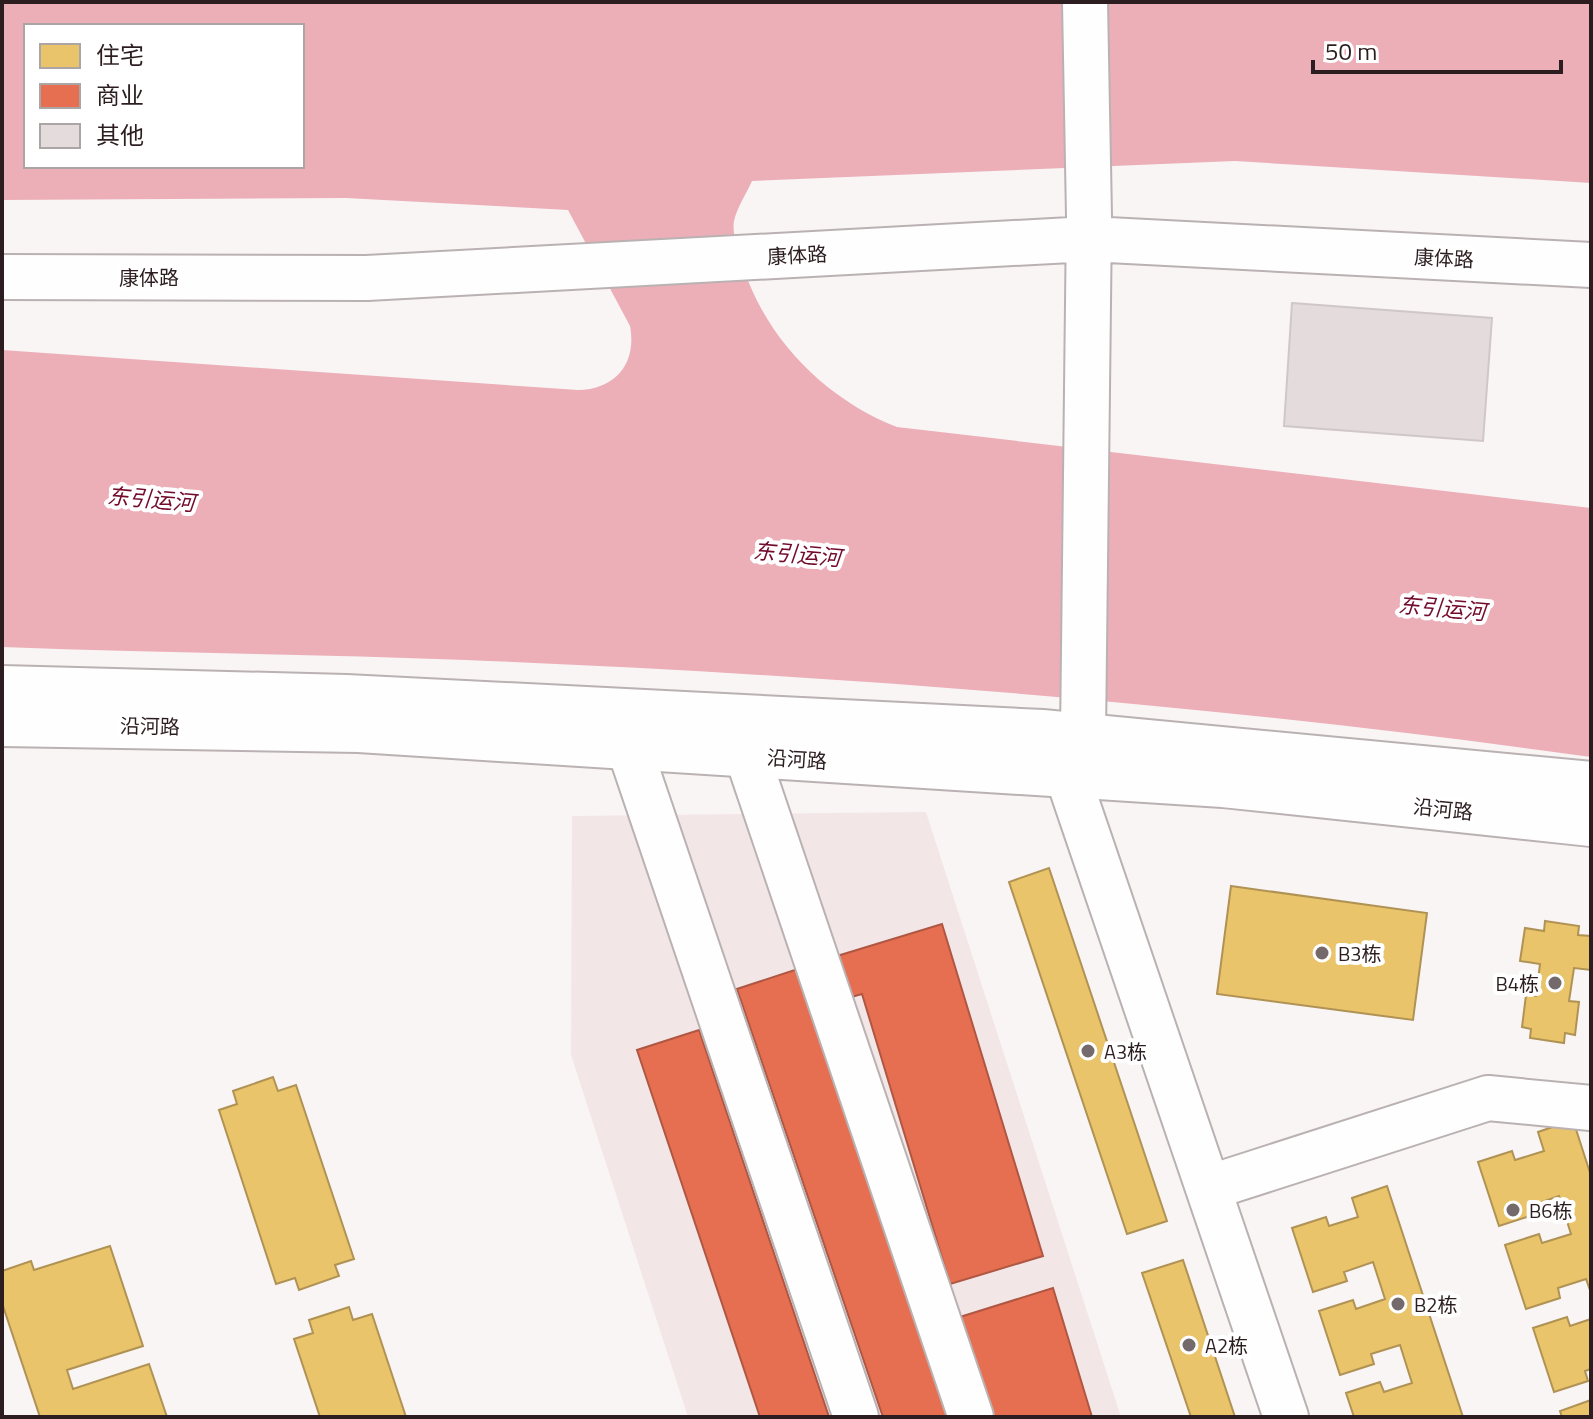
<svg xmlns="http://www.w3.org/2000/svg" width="1593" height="1419" viewBox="0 0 1593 1419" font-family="'Titillium Web','Noto Sans SC',sans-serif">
	<rect width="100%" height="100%" fill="#f9f5f5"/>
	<path fill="#f3e6e7" d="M926 812 1121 1417H688L571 1055 572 816Z"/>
	<path fill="#ecafb8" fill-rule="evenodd" d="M2 2H1591V183L1235 161 752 181C746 194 737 208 734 221 732 231 737 247 740 257 762 335 823 398 897 427L1591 508V757C1219 705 842 675 466 660 312 654 157 653 2 647V350L578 390C616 389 637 363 630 326L568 210 346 198 2 200ZM26 26H302V166H26Z"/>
	<path fill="#e9c46a" stroke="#b09254" stroke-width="2" d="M1049 868 1167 1221 1127 1234 1009 882Z
		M1231 886 1427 913 1413 1020 1217 994Z
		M1545 921 1579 926 1578 935 1591 936V970L1574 968 1569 1001 1579 1002 1575 1035 1565 1033 1564 1043 1530 1038 1531 1029 1522 1027 1526 995 1536 996 1540 964 1520 961 1525 928 1544 931Z
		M273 1077 278 1091 296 1085 354 1259 335 1265 339 1276 299 1290 295 1278 276 1284 219 1110 237 1104 233 1091Z
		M1573 1120 1591 1176V1293L1586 1279 1558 1288 1560 1298 1526 1309 1505 1245 1539 1234 1542 1243 1571 1234 1559 1196 1530 1206 1533 1215 1499 1226 1478 1162 1512 1151 1515 1160 1544 1151 1538 1132Z
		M1387 1186 1463 1417H1354L1346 1393 1380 1382 1384 1392 1412 1383 1400 1345 1371 1354 1374 1364 1340 1375 1319 1311 1353 1300 1356 1309 1385 1299 1373 1262 1344 1272 1347 1281 1313 1292 1292 1228 1326 1217 1329 1226 1358 1217 1352 1198Z
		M110 1246 143 1346 67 1370 73 1389 149 1364 167 1417H40L2 1303V1271L31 1261 34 1270Z
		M1183 1260 1235 1417H1191L1142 1273Z
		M349 1307 353 1320 372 1314 406 1417H320L294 1339 313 1333 309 1320Z
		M1567 1317 1570 1326 1591 1319V1369L1585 1371 1588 1381 1554 1392 1533 1328Z
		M1591 1400V1417H1562L1560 1411Z"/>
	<path fill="#e76f51" stroke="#af5742" stroke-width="2" d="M942 924 1043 1256 950 1284 862 994 837 1001 824 960Z
		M807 966 961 1417H883L737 989Z
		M699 1030 829 1417H760L637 1050Z
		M1053 1288 1092 1417H991L960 1317Z"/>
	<path fill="#e4dbdc" stroke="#d0c7c7" stroke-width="2" d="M1292 303 1492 318 1483 441 1284 426Z"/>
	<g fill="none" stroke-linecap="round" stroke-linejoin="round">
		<defs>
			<path id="minor" d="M1085 2 1089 217 1083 736 1068 777 1286 1417
				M2 277 367 278 1089 239 1591 265
				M629 747 856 1417
				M747 755 971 1417
				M1208 1188 1488 1098 1591 1108"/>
			<path id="major" d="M2 688 346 697 1042 732 1591 784
				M2 724 359 730 1223 785 1591 824"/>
		</defs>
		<use href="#minor" stroke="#bab1b2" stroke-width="48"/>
		<use href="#major" stroke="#bab1b2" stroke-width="48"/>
		<use href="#minor" stroke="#fefefe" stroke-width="44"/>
		<use href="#major" stroke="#fefefe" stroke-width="44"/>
	</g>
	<g fill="#74696b" stroke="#fff" stroke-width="3">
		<circle cx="1322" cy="953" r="8"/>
		<circle cx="1555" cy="983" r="8"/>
		<circle cx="1088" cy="1051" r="8"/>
		<circle cx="1513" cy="1210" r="8"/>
		<circle cx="1398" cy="1304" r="8"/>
		<circle cx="1189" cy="1345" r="8"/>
	</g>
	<g text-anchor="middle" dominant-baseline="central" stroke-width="8" stroke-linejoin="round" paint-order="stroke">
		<g font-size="20" fill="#2c1e20" stroke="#fff">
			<text transform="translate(797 255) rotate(-3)">康体路</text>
			<text transform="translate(1444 258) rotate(3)">康体路</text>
			<text x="149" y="277">康体路</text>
			<text transform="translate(150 726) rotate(1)">沿河路</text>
			<text transform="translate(797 759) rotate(4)">沿河路</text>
			<text transform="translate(1443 809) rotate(6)">沿河路</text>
		</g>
		<g font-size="20" fill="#2c1e20" stroke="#fff" text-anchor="start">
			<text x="1338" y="953">B3栋</text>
			<text x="1539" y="983" text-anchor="end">B4栋</text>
			<text x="1104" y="1051">A3栋</text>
			<text x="1529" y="1210">B6栋</text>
			<text x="1414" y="1304">B2栋</text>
			<text x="1205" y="1345">A2栋</text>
		</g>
		<g font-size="22" font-style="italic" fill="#730b2c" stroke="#fff">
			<text transform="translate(151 499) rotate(5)">东引运河</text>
			<text transform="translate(797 554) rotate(5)">东引运河</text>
			<text transform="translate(1442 608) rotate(5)">东引运河</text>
		</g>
	</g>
	<rect width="1593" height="1419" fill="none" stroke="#2c1e20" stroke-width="8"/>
	<rect x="24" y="24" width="280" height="144" fill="#ffffff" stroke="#aba5a6" stroke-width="2"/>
	<rect x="40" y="44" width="40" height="24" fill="#e9c46a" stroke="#aba5a6" stroke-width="2"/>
	<text x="96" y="64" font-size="24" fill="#2c1e20">住宅</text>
	<rect x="40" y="84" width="40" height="24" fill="#e76f51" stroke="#aba5a6" stroke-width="2"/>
	<text x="96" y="104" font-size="24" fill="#2c1e20">商业</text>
	<rect x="40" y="124" width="40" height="24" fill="#e4dbdc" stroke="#aba5a6" stroke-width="2"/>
	<text x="96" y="144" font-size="24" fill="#2c1e20">其他</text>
	<path d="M1313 60v12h248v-12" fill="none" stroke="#2c1e20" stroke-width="4"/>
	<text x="1325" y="60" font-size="24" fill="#2c1e20" stroke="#ffffff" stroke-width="6" paint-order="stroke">50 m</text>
</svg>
